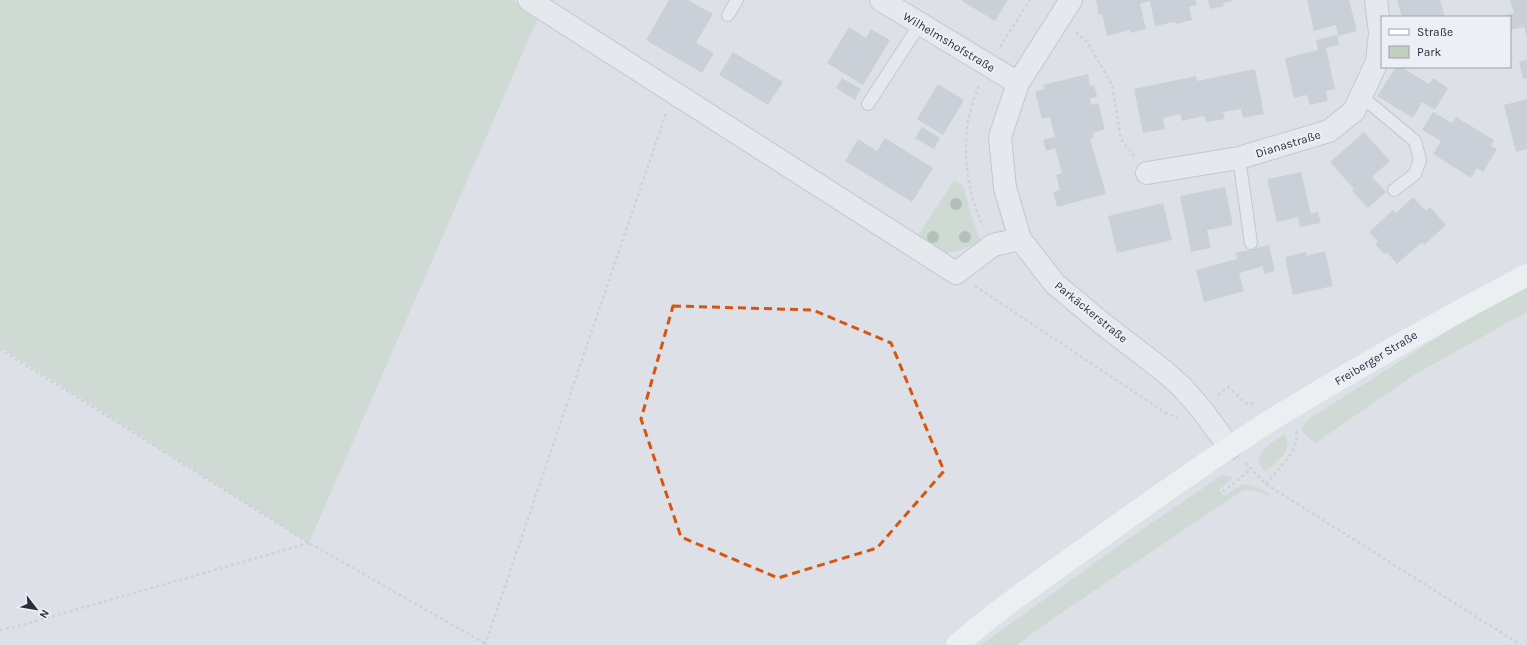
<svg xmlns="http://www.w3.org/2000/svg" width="1527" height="645" viewBox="0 0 1527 645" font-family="Karla,sans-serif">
	<rect width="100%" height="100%" fill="#dde1e7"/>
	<path fill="#c2d1be" d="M0 0H513L539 16 309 543 0 347Z
		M954 180 963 185 970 211 981 242 959 251 937 254 915 240Z
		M1527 287V312L1414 375 1320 440 1316 444 1304 434 1301 430 1307 420 1460 323Z
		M1284 434C1295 450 1278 461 1266 471L1263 470C1249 454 1273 442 1284 434Z
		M1222 475 1233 478 1219 490 1224 496 1243 484 1254 486 1270 494 1268 496 1252 490H1243L1051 620 1017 645H981L1125 541Z"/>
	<path fill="#b4bac4" d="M669 0H688L713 14 696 43 714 53 702 73 646 40Z
		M962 0H1008L995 21 962 1Z
		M1096 0H1195L1197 5 1189 7 1192 20 1176 24 1175 22 1155 26 1150 1 1140 4 1146 29 1130 33V30L1107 36 1102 14 1099 15Z
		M1208 0H1233V1L1223 3 1224 6 1210 9Z
		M1307 0H1349L1357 31 1338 36 1336 25 1314 31Z
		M1397 0H1440L1445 17H1402Z
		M1510 0H1527V37L1524 27 1510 30V17H1500L1514 13Z
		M849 27 866 38 871 29 890 40 863 85 827 63Z
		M1337 35 1339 45 1326 48 1335 89 1326 91 1328 101 1310 105 1307 95 1294 98 1285 58 1318 50 1316 40Z
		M733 52 783 82 768 105 719 75Z
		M1527 60V78L1523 79 1519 62Z
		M1396 67H1401L1429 84 1433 78 1448 88 1435 110 1422 102 1413 118 1377 96Z
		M1255 69 1264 114 1243 118 1241 109 1223 112 1225 119 1206 122 1204 116 1182 121 1180 114 1163 118 1165 129 1143 133 1134 89 1196 76 1197 81Z
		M1088 74 1090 86 1094 85 1097 96 1090 99 1091 105 1098 103 1105 129 1093 133 1094 138 1090 139 1106 194 1057 207 1053 192 1060 190 1056 175 1062 173 1055 148 1046 151 1043 140 1055 137 1050 117 1042 119 1035 92 1044 89 1043 85Z
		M842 78 861 89 855 100 836 88Z
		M938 84 964 100 943 135 917 119Z
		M1527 99V149L1516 152 1504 105Z
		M1433 112 1452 123 1456 117 1494 140 1491 146 1497 149 1483 172 1477 168 1471 178 1433 154 1441 141 1422 130Z
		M922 127 940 138 934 149 915 138Z
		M1364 132 1390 161 1372 177 1386 192 1368 208 1352 191 1354 189 1330 162Z
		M885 138 933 168 912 202 845 161 858 139 877 151Z
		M1301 172 1311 214 1318 212 1321 223 1300 227 1298 217 1277 222 1267 179Z
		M1225 187 1233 225 1207 230 1211 248 1191 252 1180 196Z
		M1413 197 1426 211 1430 207 1446 225 1424 245 1422 242 1397 264 1387 252 1384 254 1375 244 1378 242 1369 232 1393 210 1396 213Z
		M1163 203 1172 240 1117 253 1108 216Z
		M1269 245 1275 271 1264 274 1263 266 1239 273 1244 291 1204 302 1196 270 1237 259 1236 253Z
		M1325 251 1333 286 1293 295 1285 257 1306 252V256Z"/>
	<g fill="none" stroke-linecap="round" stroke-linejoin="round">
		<defs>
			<path id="lane" d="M728 15 737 0
				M1361 96 1415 141 1420 160 1415 174 1394 190
				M868 104 920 24
				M1239 158 1251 243"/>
			<path id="street" d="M529 0 956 273 993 245 1020 239
				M881 0 1018 83
				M1071 0 1018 83 1000 137 1005 188 1020 239 1055 284 1103 324 1164 371 1182 387 1202 410 1230 448
				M1147 173 1239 158 1329 131 1354 111 1377 62 1380 33 1376 0"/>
		</defs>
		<use href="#lane" stroke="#a2a8b1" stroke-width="14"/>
		<use href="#street" stroke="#a2a8b1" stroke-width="24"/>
		<path stroke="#bbbfc5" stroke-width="2.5" stroke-dasharray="3 3" stroke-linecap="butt" d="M1076 32 1088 43 1112 85 1121 139 1134 156
			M1000 47 1030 0
			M979 86C959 130 963 183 983 226
			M975 286 1166 413 1178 418
			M0 349 309 543 486 644
			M1218 395 1228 387 1247 404 1256 403
			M1245 463 1266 484 1521 645
			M1266 484 1288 458 1295 447 1297 433 1296 431
			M1223 492 1251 469
			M0 630 15 627 309 543
			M485 645 666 113"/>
		<use href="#lane" stroke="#eff1f5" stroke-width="12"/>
		<use href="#street" stroke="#eff1f5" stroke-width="22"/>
		<path stroke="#fff" stroke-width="22" d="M957 645C1000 607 1050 574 1097 540 1158 496 1221 451 1286 411 1365 363 1445 318 1527 275"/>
	</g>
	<g fill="#839684">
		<circle cx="956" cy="204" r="6"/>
		<circle cx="933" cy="237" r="6"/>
		<circle cx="965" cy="237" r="6"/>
	</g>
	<path d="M0 0H1527V645H0ZM673 306 813 310 891 343 944 471 877 548 778 578 681 537 641 419Z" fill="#dde1e7" fill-opacity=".55" fill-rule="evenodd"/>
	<path fill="none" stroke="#d55511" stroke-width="3" stroke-dasharray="8 5" stroke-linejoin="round" d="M673 306 813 310 891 343 944 471 877 548 778 578 681 537 641 419Z"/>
	<g text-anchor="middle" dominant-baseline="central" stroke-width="4" stroke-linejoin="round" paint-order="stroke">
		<g font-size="12" fill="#262f3d" stroke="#eceff5">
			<text transform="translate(949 42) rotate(31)">Wilhelmshofstraße</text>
			<text transform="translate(1288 144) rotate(-17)">Dianastraße</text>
			<text transform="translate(1091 312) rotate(39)">Parkäckerstraße</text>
			<text transform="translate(1376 358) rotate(-31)">Freiberger Straße</text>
		</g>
	</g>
	<rect x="1381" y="16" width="130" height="52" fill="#eceff5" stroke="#9da2ab"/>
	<rect x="1389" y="29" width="20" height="6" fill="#ffffff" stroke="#9da2ab"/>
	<text x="1417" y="36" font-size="12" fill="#262f3d">Straße</text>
	<rect x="1389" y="46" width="20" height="12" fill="#c2d1be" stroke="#9da2ab"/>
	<text x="1417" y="56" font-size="12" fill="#262f3d">Park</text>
	<g transform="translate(36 609) rotate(121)" stroke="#eceff5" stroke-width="3" paint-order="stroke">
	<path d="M0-3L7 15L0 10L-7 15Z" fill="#262f3d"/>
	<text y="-6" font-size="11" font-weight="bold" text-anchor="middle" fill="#262f3d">N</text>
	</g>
</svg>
